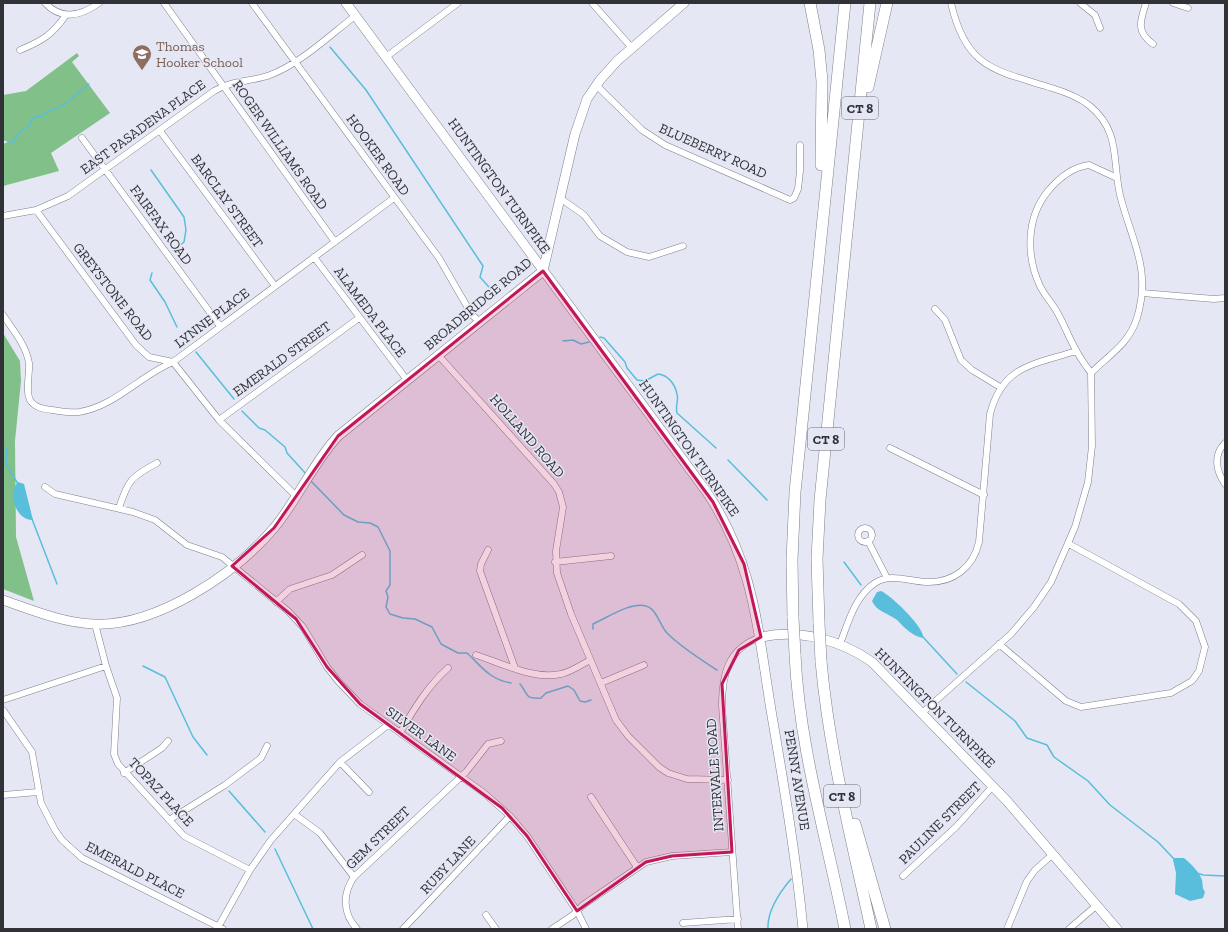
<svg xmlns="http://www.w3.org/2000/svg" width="1228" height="932" viewBox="0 0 1228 932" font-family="'Zilla Slab',serif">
	<rect width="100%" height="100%" fill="#e5e8f4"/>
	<path fill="#81c088" d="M77 53 79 56 72 62 110 113 51 153 59 171 3 186V144L8 142 3 140V95L26 91Z
		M3 333 20 361 21 381 15 441 16 537 34 601 3 589Z"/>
	<path fill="#59bedb" d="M18 482 24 484 33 520C16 521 7 493 18 482Z
		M881 591C891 595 926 629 923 638 912 636 905 628 897 620 888 613 877 612 872 601L877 592Z
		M1174 858H1184C1191 864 1199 871 1202 880 1203 885 1202 888 1205 892L1203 898 1190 901 1175 894 1176 873 1173 860Z"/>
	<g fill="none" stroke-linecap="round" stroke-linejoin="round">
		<path stroke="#59bedb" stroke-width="1.5" d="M330 47 366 90 483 266 480 277 496 295
			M8 142H13L19 133 30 125 31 121 34 117 42 116 47 112 64 105 89 84
			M151 170 184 217 186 230 184 242 173 251
			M152 273 150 280 165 302 177 327
			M600 337 604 338 625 362 627 368 637 380 645 381 658 374C668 375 675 384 677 394 679 400 675 406 677 413L716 448
			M563 341 573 340 581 344 589 342
			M196 352 234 399
			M242 411 259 428 265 430 285 447 287 453 307 475
			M3 446 7 450 6 464 18 484
			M728 460 767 500
			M310 480 344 515 358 522 370 523 378 527 390 551V585L386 591 388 597 386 607 390 614 403 618 415 619 432 627 441 644 458 653H467C481 666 490 680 511 683
			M32 519 57 584
			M844 562 861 585
			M593 629V624L597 622C610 616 631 602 646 606 657 609 660 626 667 633 682 648 700 659 717 670
			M923 637 957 674
			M143 666 165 677 193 737 207 755
			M966 682 1015 721 1027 738 1047 745 1054 757 1088 781 1110 805 1158 842 1174 859
			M520 684C529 695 524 699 541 698L546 693 568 686 574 690 580 701 585 702 591 700
			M229 791 265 832
			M275 849 313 929
			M1197 873 1203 875 1225 876
			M768 929C767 911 780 892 791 879"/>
		<defs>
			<path id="minor" d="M45 3C62 21 81 16 99 3
				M164 3 335 242
				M252 3 439 258 472 315 480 322
				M592 3 632 48
				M1080 3 1095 15 1100 28
				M1146 3C1140 21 1136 32 1153 44
				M1173 3 1188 8
				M20 50C42 41 52 35 66 15
				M386 57 458 3
				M596 85 642 130 665 145 790 200 794 198 798 189 800 171V145
				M160 131 275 286
				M82 138 220 326
				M560 198 584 215 600 236 627 252 649 257 683 246
				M36 210 136 345 149 357 173 362 219 420 296 496
				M3 216 36 210 68 196 214 91C232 80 251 82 270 75 300 64 330 35 355 16
				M314 257 407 380
				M1142 293 1214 299 1225 298
				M935 309 945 320 961 360 972 370 1000 387
				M3 315C13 330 26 345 29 363 30 374 25 390 30 400 35 408 44 409 52 410 60 411 70 413 79 412 114 407 141 375 173 362L394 198
				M439 356 554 484 559 492 563 507 556 551 557 573 571 614 616 720 628 736 659 767 668 773 687 779 728 780
				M1091 373C1086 366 1080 358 1076 350 1069 338 1064 324 1057 312 1052 303 1045 296 1040 286 1026 256 1026 218 1048 191 1059 178 1072 167 1089 165L1117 178
				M219 420 359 318
				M1225 443C1213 455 1216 471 1225 484
				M890 448 984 495
				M45 487 55 494 133 512 155 520 187 545 222 557 288 611 303 627 327 667 338 681 360 704 484 793 510 816 527 836 577 911 586 929
				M119 508C128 480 131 477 157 463
				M858 535a7 7 0 1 1 14 0a7 7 0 1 1-14 0Z
				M868 541 887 578
				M488 550 481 564 480 571 515 668
				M555 562 611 556
				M276 602 290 589 332 575 362 555
				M95 624 106 666 117 698 114 754 118 764 184 836 250 870
				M840 644C848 623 855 596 875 583 890 573 908 581 926 582 953 583 973 568 979 542L990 414C1003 365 1033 365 1076 351
				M999 644 1066 701 1081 707 1171 693 1192 681 1199 671 1205 647 1196 621 1179 604 1069 544
				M476 655C501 663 534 680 561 674 571 672 581 665 590 660
				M601 683 644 665
				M3 700 106 666
				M3 710 32 752 41 803 55 830 62 840 82 858 223 929
				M922 713 1011 634 1034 607 1051 582 1075 527 1088 482 1092 446 1091 373C1109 355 1129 344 1137 318 1152 268 1131 240 1120 195 1112 160 1121 132 1090 106 1079 97 1065 92 1052 88 995 70 966 69 951 3
				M400 733C414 709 427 687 448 668
				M340 762 369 792
				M124 773 162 748 168 741
				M3 795 38 792
				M591 797 637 867
				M294 814 320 833 354 877
				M169 820 225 785 261 758 267 746
				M903 876 956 827 993 786
				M486 915 496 929
				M683 923 738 919
				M217 929 250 870 271 840 340 762 388 725
				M357 929C343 914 342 894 354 877L466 772 488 744 501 741
				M403 929 510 816
				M552 929 573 915 583 905 646 862 672 856 732 852
				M738 929 722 706C722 674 728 648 761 637
				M1007 929 1027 881 1035 870 1053 854
				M1069 929 1097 905"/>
			<path id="secondary" d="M346 3 706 491C755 563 758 633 772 716 784 786 796 857 803 929
				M3 600C32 610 63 623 94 624 156 627 235 574 274 528 298 499 313 463 338 436L543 271 575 134 587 99 600 80 617 61 684 3
				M761 637C799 629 841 640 872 662L1007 801 1117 929"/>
			<path id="motorway" d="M810 3 819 50 822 81 821 165
				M868 87 887 3
				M793 618 792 560 795 492 845 3
				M819 623 817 559 820 500 870 3
				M795 654C799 747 827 838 845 929
				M821 661C829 752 852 840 871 929
				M855 824 885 929"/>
		</defs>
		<use href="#minor" stroke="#7e808b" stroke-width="7"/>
		<use href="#secondary" stroke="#7e808b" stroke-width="10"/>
		<use href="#motorway" stroke="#7e808b" stroke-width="12"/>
		<use href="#minor" stroke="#fff" stroke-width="6"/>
		<use href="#secondary" stroke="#fff" stroke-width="9"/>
		<use href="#motorway" stroke="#fff" stroke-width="11"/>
		<defs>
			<path id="motorway-bridge" d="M793 618 795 654
				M819 623 821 661"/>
		</defs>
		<use href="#motorway-bridge" stroke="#7e808b" stroke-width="12" stroke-linecap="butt"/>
		<use href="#motorway-bridge" stroke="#fff" stroke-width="11"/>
	</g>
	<path fill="#c2185b" fill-opacity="0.2" stroke="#c2185b" stroke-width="3" stroke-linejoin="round" d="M543 271 713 502 744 564 761 637 739 650 722 684 732 852 672 856 646 862 577 911 527 836 502 808 360 704 327 667 296 619 232 566 274 528 338 436Z"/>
	<defs>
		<symbol id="school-pin" viewBox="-11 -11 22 30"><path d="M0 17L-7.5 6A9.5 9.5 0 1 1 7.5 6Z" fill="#8d6e63" stroke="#e5e8f4"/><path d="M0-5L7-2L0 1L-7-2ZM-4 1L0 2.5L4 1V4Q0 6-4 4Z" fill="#fff"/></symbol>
	</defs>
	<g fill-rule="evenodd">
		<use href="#school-pin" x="131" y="43" width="22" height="30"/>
	</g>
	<g text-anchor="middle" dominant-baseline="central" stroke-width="3" stroke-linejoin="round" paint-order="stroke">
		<g fill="#e5e8f4" stroke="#676970" stroke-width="1">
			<rect x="842" y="97" width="36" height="22" rx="3"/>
			<rect x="808" y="428" width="36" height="22" rx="3"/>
			<rect x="824" y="785" width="36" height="22" rx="3"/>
		</g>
		<g font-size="13" font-weight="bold" fill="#313237">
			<text x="860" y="108">CT 8</text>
			<text x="826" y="439">CT 8</text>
			<text x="842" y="796">CT 8</text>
		</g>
		<g font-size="14" fill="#785e54" stroke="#e5e8f4" text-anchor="start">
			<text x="156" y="46">Thomas<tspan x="156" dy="16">Hooker School</tspan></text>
		</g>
		<g font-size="14" fill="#313237" stroke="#e5e8f4">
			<text transform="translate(143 127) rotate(-36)">EAST PASADENA PLACE</text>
			<text transform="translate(280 145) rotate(55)">ROGER WILLIAMS ROAD</text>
			<text transform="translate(713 151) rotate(24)">BLUEBERRY ROAD</text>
			<text transform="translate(378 155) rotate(54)">HOOKER ROAD</text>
			<text transform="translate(499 186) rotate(54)">HUNTINGTON TURNPIKE</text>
			<text transform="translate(227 201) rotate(54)">BARCLAY STREET</text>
			<text transform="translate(161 225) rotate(54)">FAIRFAX ROAD</text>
			<text transform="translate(113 292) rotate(52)">GREYSTONE ROAD</text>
			<text transform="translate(478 304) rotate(-40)">BROADBRIDGE ROAD</text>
			<text transform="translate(370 312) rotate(53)">ALAMEDA PLACE</text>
			<text transform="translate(212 318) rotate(-37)">LYNNE PLACE</text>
			<text transform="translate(282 359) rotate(-36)">EMERALD STREET</text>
			<text transform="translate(527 436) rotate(49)">HOLLAND ROAD</text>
			<text transform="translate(689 448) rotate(55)">HUNTINGTON TURNPIKE</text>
			<text transform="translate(935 708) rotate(45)">HUNTINGTON TURNPIKE</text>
			<text transform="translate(421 734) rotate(36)">SILVER LANE</text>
			<text transform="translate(715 775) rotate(-94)">INTERVALE ROAD</text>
			<text transform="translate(797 780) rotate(81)">PENNY AVENUE</text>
			<text transform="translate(161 792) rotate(47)">TOPAZ PLACE</text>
			<text transform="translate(940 823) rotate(-45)">PAULINE STREET</text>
			<text transform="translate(378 838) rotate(-44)">GEM STREET</text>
			<text transform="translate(448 865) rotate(-47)">RUBY LANE</text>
			<text transform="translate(135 870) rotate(27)">EMERALD PLACE</text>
		</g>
	</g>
	<rect width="1228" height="932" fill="none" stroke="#313237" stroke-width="8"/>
</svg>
